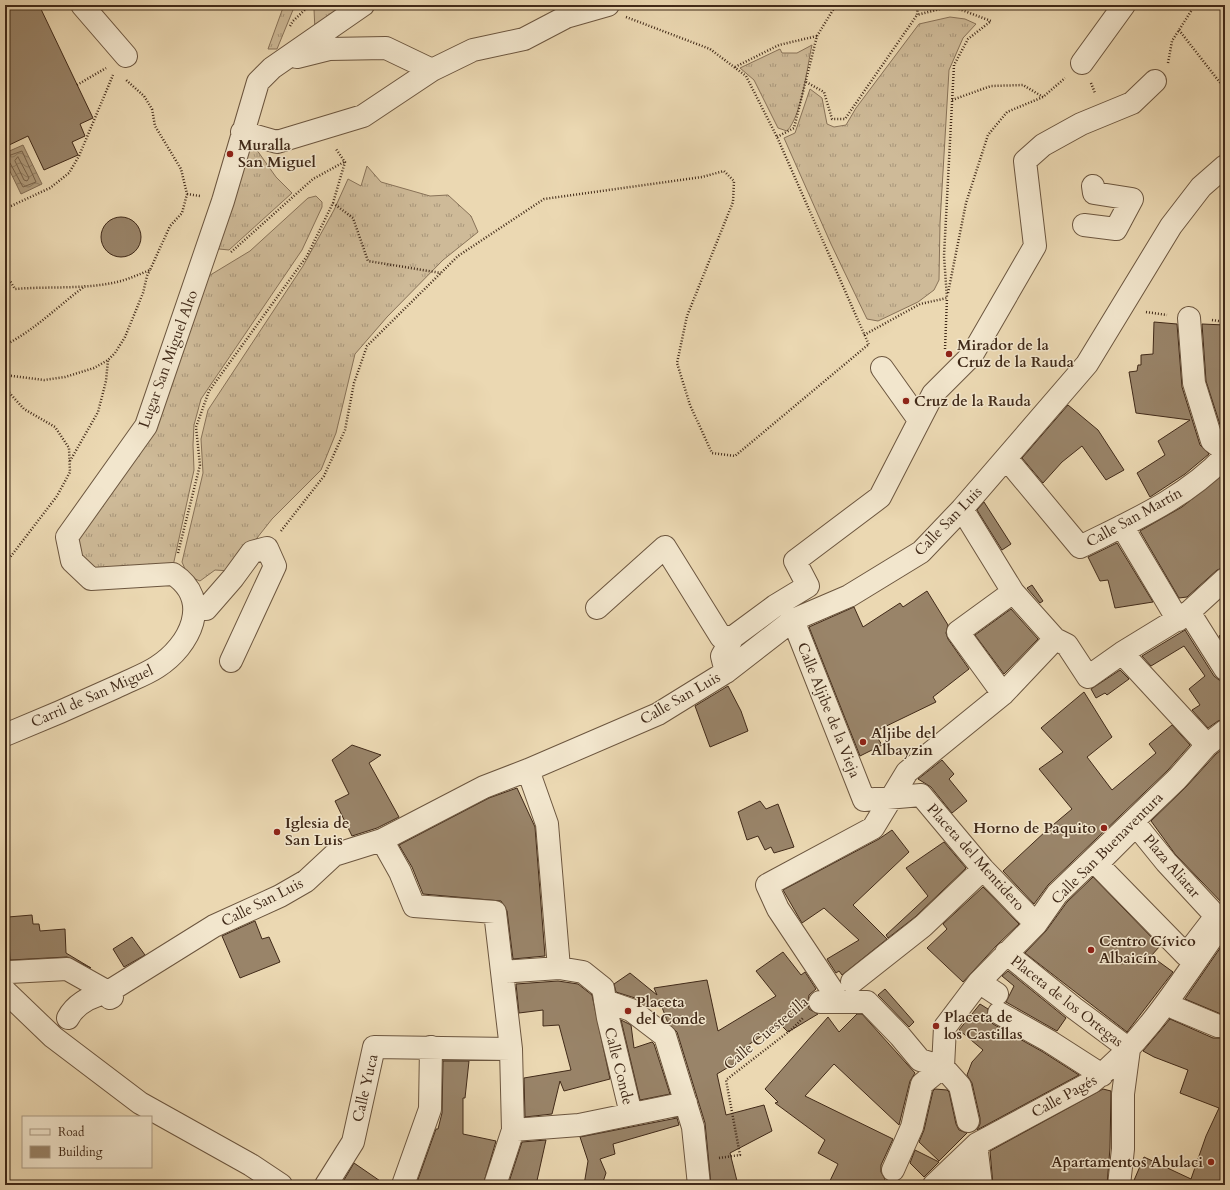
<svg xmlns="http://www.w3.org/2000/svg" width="1230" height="1190" viewBox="0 0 1230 1190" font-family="Cardo,serif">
	<defs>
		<pattern id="grass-tufts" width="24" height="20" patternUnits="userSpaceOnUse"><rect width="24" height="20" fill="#ceba98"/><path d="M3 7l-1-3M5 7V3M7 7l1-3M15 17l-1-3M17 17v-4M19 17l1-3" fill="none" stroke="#a9977b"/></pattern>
		<pattern id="water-waves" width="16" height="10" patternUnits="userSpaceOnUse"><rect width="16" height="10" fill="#b19d7e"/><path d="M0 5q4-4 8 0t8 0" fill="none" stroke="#928066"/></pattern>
	</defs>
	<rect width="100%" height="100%" fill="#ebd8b2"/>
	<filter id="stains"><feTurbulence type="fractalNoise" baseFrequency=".005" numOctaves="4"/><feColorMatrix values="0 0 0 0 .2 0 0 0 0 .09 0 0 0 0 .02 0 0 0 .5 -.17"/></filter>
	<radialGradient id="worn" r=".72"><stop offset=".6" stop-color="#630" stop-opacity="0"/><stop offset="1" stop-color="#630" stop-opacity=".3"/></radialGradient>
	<path fill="url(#grass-tufts)" stroke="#887258" d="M284 5H295L277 49H268Z
		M318 5H353L315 31 314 9Z
		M950 17 965 19 976 24 963 38 949 70 940 223 939 280 934 290 918 302 878 321 867 319 831 244 784 138 795 133 810 89 822 98 827 124 834 127 846 125 856 108 919 24Z
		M812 45C807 67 802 115 787 131L778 128 754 80 740 68 780 49 782 53H797Z
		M244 144 254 146 276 177 292 193 229 250 219 249 217 235Z
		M367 166 381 182 430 196 448 195 471 216 478 232 443 260 387 317 355 354 336 433 321 470 272 519 231 571 215 570 200 581 188 576 182 562 203 473 201 439 208 410 303 266 334 210 348 179 361 186Z
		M316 196 322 202V207L302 250 201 399 194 425 193 445 194 470 173 566 95 569 85 561 76 547 79 533 131 457 207 277 250 251 308 198Z"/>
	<path fill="url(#water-waves)" stroke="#846f56" d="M23 145 42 184 21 194 5 161V153Z"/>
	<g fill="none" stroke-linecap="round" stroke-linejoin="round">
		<path stroke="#79644c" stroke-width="1" d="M5 157 22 151 36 182 23 187 10 163 5 160
			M18 157 29 178 27 181 24 180 15 161Z"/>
	</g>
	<path fill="#998469" stroke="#412a19" d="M5 5H39L93 118 80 124 85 136 72 142 78 155 44 170 28 136 5 147Z
		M101 237a20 20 0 1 1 40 0a20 20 0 1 1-40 0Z
		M1154 322 1177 324 1182 387 1200 445 1209 454 1185 474 1150 497 1137 473 1165 455 1158 441 1190 420 1136 413 1129 372 1137 371 1138 365H1141V355L1153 354Z
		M1202 324 1225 325V435L1223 434 1206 381Z
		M1068 405 1098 430 1124 470 1106 480 1082 446 1062 462 1043 483 1022 458Z
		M1225 473V567L1217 570 1187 597 1179 598 1140 531 1182 507Z
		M984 502 1011 544 1002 550 977 510Z
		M1117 543 1153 602 1115 608 1108 580 1100 581 1088 557Z
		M1032 585 1043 601 1040 603 1027 588Z
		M927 591 948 625 946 633 948 639 969 669 933 697 936 702 874 732 882 745 860 756 809 627 854 607 863 627 900 603 903 607Z
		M1011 609 1038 639 1004 674 975 635Z
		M1185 630 1214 676 1219 680 1225 681V719L1218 721 1208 728 1192 710 1200 705 1189 689 1205 676 1184 646 1151 666 1142 656Z
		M1225 631V646L1219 636Z
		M1120 670 1129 679 1107 695 1105 693 1096 698 1091 689Z
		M728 686 741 711 748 731 710 747 695 706Z
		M1084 692 1112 737 1087 757 1112 790 1156 753 1149 744 1172 725 1190 745 1168 770 1048 885 1034 904 1003 871 1047 830 1072 809 1039 769 1063 752 1041 728Z
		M352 745 381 755 369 763 399 817 377 828 352 836 335 801 349 794 332 760Z
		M1225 747V906L1175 854 1151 821 1186 787 1216 754Z
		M942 760 954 774 949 779 967 801 952 813 931 787 918 779Z
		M517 788 535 827 545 956 513 959 507 911 501 901 423 894 412 867 399 845 489 798Z
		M760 801 766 809 778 804 794 847 774 853 771 847 765 850 758 836 747 840 738 812Z
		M892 830 909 852 853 905 887 939 842 975 839 971 836 973 827 959 859 940 824 908 802 923 783 890 879 839Z
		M944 842 966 868 915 917 888 938 886 935 928 896 906 868Z
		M1093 877 1160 946 1151 956 1173 972 1127 1032 1025 953 1046 931 1067 902Z
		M983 887 1019 924 997 945 963 982 927 948 947 929 943 924Z
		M32 915 33 924H39L40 931 65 929 66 953 91 968 67 957 10 960 8 917Z
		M255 921 262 939 269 937 280 962 240 978 222 936Z
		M132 937 145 955 124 967 113 949Z
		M1225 941V1014H1221L1185 999Z
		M783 952 801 975 805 972 816 989 809 995 808 1002 809 1009 818 1014 788 1032 780 1024 742 1049 747 1056 717 1074 726 1115 764 1105 772 1131 730 1153 738 1185H711L705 1123 677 1032 668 1023 660 1002 644 1004 635 998 616 992 614 984 630 973 657 995 654 988 707 980 718 1031 776 996 756 971Z
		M1008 971 1066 1018 1057 1031 1006 1002 1014 986 1002 976Z
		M558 981 578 984 592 995 610 1079 564 1091 560 1081 552 1114 525 1117 524 1078 571 1070 559 1025 543 1026V1010L519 1013 516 984Z
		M885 989 914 1022 909 1027 878 995Z
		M980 1004 988 1009V1019L993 1024 1043 1052 1079 1075 977 1130 980 1124V1118L972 1083 967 1075 972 1062 983 1050 959 1030Z
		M857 1014H862L915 1073 910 1081 899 1125 834 1064 805 1096 893 1139 881 1165V1172L885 1179 882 1185H828L838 1164 818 1153 825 1140 775 1103 778 1102 765 1089 828 1017 839 1032Z
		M1170 1019 1213 1038H1225V1185H1132L1144 1157 1191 1179 1206 1136 1219 1108 1180 1093 1188 1070 1154 1057 1143 1051Z
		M621 1020 631 1025 634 1048 652 1042 654 1044 670 1094 640 1100Z
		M443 1061H469L465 1098H463V1134L496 1141 483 1185H416L436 1129H438L442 1113Z
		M935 1089 947 1090 949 1092 956 1124 959 1130 967 1133 939 1161 919 1142 924 1130 933 1091Z
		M1103 1089 1111 1091 1110 1148 1107 1185H993L990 1151Z
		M677 1118 679 1125 613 1144 615 1154 600 1159 606 1173 602 1185H584L588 1161 580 1137Z
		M546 1140 536 1185H508L522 1142Z
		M915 1150 939 1162 924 1177 910 1163Z
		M354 1163 386 1185H341Z"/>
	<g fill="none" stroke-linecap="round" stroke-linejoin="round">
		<defs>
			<path id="minor" d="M82 5 126 56
				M297 57 329 49 386 48 432 70
				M1082 63 1124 5
				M242 132 277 142 363 116 432 70 473 50 524 39 566 17 608 5
				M1084 225 1116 229 1132 199 1094 193 1093 186
				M1189 318 1194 383 1212 441 1225 451
				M882 368 919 420
				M1006 458 1080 547C1130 522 1186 498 1225 456
				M962 509 1013 592 1055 639 1067 645 1088 677 1122 653 1189 612 1225 579
				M1122 526 1178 620
				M597 608 665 547 721 637H733
				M195 609H206L233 578 252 552 267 548 275 566 231 661
				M1189 612 1225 669
				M793 620 864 800 921 795 983 869 1036 924
				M1122 653 1207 745
				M726 672 722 656 733 637 775 606 808 586 795 561 880 497 933 394 972 355 1035 246 1025 161 1043 145 1081 124 1132 103 1155 81
				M1003 694 958 632 1013 592
				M5 735C42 720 79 704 116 687 130 680 145 675 157 667 190 646 213 600 173 574L91 579 72 561 67 537 146 426 223 201 258 82 272 68 363 5
				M528 770 547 824 559 968
				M1136 825 1166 862 1216 916 1186 955 1097 864Z
				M382 840 400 872 414 906 495 912 511 1049 513 1130 495 1185
				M1006 953 1074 1008 1129 1049
				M502 972 559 968 583 972 603 988 608 1018 631 1114
				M5 976 10 972 67 969 108 992 112 997 110 998
				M852 982 923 926 983 869
				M979 982 997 994
				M5 991 53 1037 140 1103 251 1165 281 1185
				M834 993 778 909 767 885 873 828 907 772 1003 694 1055 639
				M605 1001 631 1010 665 1036 693 1127 699 1185
				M820 1002H867L900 1036 920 1060 943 1067 960 1086 968 1121
				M1175 1008 1218 1026H1225
				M999 1013 1049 1041 1102 1075
				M68 1018C76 1003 91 996 108 992L214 926 280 896 306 881 334 855 382 840 484 787 528 770 658 714 726 672 793 620 849 596 921 552 962 509 1087 364 1171 226 1201 187 1225 166
				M513 1130 579 1125 686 1103
				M893 1170 912 1127 922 1084 943 1067 945 1027 979 982 1036 924 1057 894 1177 779 1207 745 1225 731
				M326 1185 353 1142 374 1047 511 1049
				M403 1185 430 1109 431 1047
				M934 1185 977 1144 1092 1082C1147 1040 1185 975 1225 919
				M961 1185 972 1175 969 1163 977 1152 981 1185
				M1119 1185 1123 1149V1094L1129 1049"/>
		</defs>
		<use href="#minor" stroke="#6c563f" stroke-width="24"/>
		<path stroke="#412a19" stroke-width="2.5" stroke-dasharray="1 2" stroke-linecap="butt" d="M626 17 710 49 746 76 777 137 869 345
			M290 26 293 21 310 5
			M1179 30 1225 89
			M1168 63 1172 41 1195 5
			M735 67 779 45 817 36
			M806 82 824 92 832 119H845L917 15
			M1091 83 1095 93
			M77 85 106 68
			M952 100 991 86 1023 85 1043 97
			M777 137 794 128 817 36 836 5
			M187 194 200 196
			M333 203 353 218 368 261 441 273
			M11 206 50 188 69 173 79 156 113 75
			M231 252 313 179 344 162
			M5 282 10 281 15 289C49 286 87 290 121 281 131 278 140 274 150 270L170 226 182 213 187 194 181 169 155 126 152 109 144 96 125 79
			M948 293 966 203 988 135 1007 112 1043 97 1065 78
			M1146 312 1167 315
			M1212 320 1225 322
			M864 335 920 304 947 298 944 256 954 65 968 39 991 21 951 6 917 15 918 5
			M5 345C35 330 58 306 85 286
			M945 349 947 298
			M5 375 44 380 65 377 94 368 108 360 115 353 125 337 143 293 147 276 150 270
			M5 388 24 409 55 427 69 448 70 472 57 496 5 564
			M70 461 98 412 106 381 108 360
			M281 531 324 476 345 430 354 383 367 346 458 256 544 199 702 177 724 171 734 181 733 202 687 316 677 363 690 405 712 453 735 456 869 344
			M178 553 200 465 196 427 209 391 307 256 333 203 345 162 336 149
			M719 1158 740 1155 726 1080 792 1029 804 1017"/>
		<use href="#minor" stroke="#f2e6cd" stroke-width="22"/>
	</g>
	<g fill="#8f2418" stroke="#f2e6cd" stroke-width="1.5">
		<circle cx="230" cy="154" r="4"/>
		<circle cx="949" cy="354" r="4"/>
		<circle cx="906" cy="401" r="4"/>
		<circle cx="863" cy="742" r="4"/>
		<circle cx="1104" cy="828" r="4"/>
		<circle cx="277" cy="832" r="4"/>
		<circle cx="1091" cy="950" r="4"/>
		<circle cx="628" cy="1011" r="4"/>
		<circle cx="936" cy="1026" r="4"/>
		<circle cx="1211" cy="1162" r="4"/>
	</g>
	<g text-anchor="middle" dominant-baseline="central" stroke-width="3" stroke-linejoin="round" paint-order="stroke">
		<g font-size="15" font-weight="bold" fill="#412a19" stroke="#f2e6cd" text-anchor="start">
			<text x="238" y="145">Muralla<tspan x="238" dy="17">San Miguel</tspan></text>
			<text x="957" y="345">Mirador de la<tspan x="957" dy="17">Cruz de la Rauda</tspan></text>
			<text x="914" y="401">Cruz de la Rauda</text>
			<text x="871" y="733">Aljibe del<tspan x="871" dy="17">Albayzin</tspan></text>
			<text x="285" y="823">Iglesia de<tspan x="285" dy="17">San Luis</tspan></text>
			<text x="1096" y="828" text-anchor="end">Horno de Paquito</text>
			<text x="1099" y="941">Centro Cívico<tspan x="1099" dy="17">Albaicín</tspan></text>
			<text x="636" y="1002">Placeta<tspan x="636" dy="17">del Conde</tspan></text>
			<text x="944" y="1017">Placeta de<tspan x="944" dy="17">los Castillas</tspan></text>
			<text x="1203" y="1162" text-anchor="end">Apartamentos Abulaci</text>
		</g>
		<g font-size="15" fill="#412a19" stroke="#f2e6cd">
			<text transform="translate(168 359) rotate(-70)">Lugar San Miguel Alto</text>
			<text transform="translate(1134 517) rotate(-29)">Calle San Martín</text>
			<text transform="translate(948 521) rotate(-46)">Calle San Luis</text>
			<text transform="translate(92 696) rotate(-24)">Carril de San Miguel</text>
			<text transform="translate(680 698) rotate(-30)">Calle San Luis</text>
			<text transform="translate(829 710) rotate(68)">Calle Aljibe de la Vieja</text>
			<text transform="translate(1107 848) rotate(-45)">Calle San Buenaventura</text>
			<text transform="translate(976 857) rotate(48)">Placeta del Mentidero</text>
			<text transform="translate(1172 866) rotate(49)">Plaza Aliatar</text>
			<text transform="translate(262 902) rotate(-27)">Calle San Luis</text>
			<text transform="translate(1067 1001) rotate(38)">Placeta de los Ortegas</text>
			<text transform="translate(766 1033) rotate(-40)">Calle Cuestecilla</text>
			<text transform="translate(619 1066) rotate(76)">Calle Conde</text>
			<text transform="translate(365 1088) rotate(-77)">Calle Yuca</text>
			<text transform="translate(1064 1096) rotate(-29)">Calle Pagés</text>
		</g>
	</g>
	<rect width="1230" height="1190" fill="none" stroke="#ebd8b2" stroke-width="20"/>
	<rect x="6" y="6" width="1218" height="1178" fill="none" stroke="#412a19" stroke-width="2"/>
	<rect x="10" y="10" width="1210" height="1170" fill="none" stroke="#412a19"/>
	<rect x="22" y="1116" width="130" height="52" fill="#f2e6cd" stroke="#ab9b85"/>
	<rect x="30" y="1129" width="20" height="6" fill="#f2e6cd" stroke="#ab9b85"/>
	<text x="58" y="1136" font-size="12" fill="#412a19">Road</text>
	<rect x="30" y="1146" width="20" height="12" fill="#998469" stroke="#ab9b85"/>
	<text x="58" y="1156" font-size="12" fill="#412a19">Building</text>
	<rect width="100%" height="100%" filter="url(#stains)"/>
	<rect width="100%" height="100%" fill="url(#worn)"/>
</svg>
